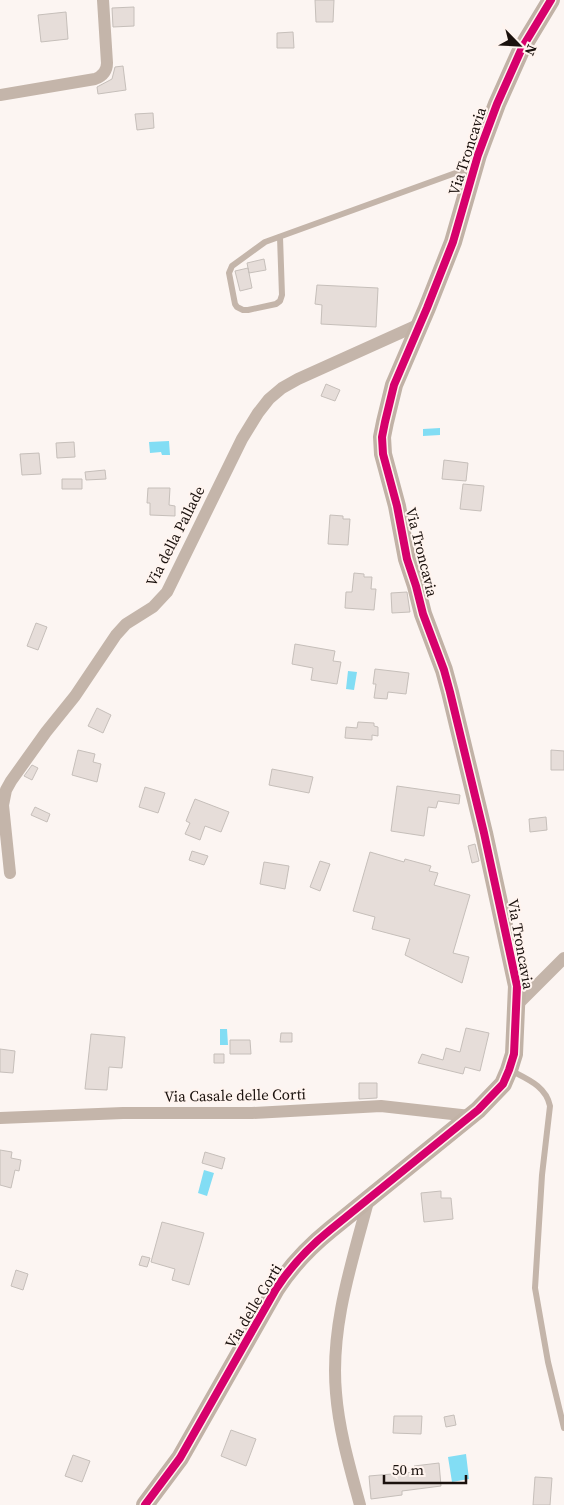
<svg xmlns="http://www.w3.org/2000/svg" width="564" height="1505" viewBox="0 0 564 1505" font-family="'Source Serif 4',serif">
	<rect width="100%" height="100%" fill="#fcf5f2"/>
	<path fill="#82ddf4" d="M440 428V435L423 436V429Z
		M169 441 170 455H162L161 452 150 453 149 442Z
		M348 671 357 672 354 690 346 689Z
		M220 1029H227L228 1045H220Z
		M204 1170 214 1173 207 1196 198 1193Z
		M466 1454 469 1479 452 1482 448 1457Z"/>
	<path fill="#e6ddd9" stroke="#c6bfba" d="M315 0H334L333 22H316Z
		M134 7V26L113 27 112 8Z
		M66 12 68 39 41 42 38 15Z
		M293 32 294 48H277V33Z
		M123 66 126 90 98 94 97 87 112 79 115 67Z
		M153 113 154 128 137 130 135 114Z
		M264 259 266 270 249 273 247 263Z
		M248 268 252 288 240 291 235 271Z
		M317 285 378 288 376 327 321 324 322 305 315 304Z
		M326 384 340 390 335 401 321 396Z
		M74 442 75 457 57 458 56 443Z
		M39 453 41 474 22 475 20 454Z
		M444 460 468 463 466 481 442 479Z
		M105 470 106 479 86 480 85 472Z
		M62 479H82V489H62Z
		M463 484 484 486 481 511 460 509Z
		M148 488H170L169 505 175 506V516L150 515V503H147Z
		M330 515 343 516V519H350L348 545 328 544Z
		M354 573 364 574V577H372L371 589H376L374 610 345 608 346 592H352Z
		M407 592 410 612 392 613 391 593Z
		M36 623 47 627 38 650 27 646Z
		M295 644 335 651 333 661 341 662 337 684 311 680 313 668 292 664Z
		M375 669 409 673 406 694 388 692 387 699 374 698 376 684H373Z
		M97 708 111 715 103 733 88 726Z
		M358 722 374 723V726L378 727V736L372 735V740L345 738 346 727 357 728Z
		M78 750 95 754 93 762 101 764 97 782 72 775Z
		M551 750 564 751V770H551Z
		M32 765 38 768 32 780 24 776Z
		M272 769 313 777 309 793 269 785Z
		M397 786 460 795 459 804 438 801 436 808 428 807 424 836 391 831Z
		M145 787 165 793 158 813 139 807Z
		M195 799 229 812 221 832 205 826 200 840 185 834 190 823 186 821Z
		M35 807 50 814 47 822 31 815Z
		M546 817 547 830 530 832 529 819Z
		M475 844 479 861 472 863 468 846Z
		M192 851 208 856 204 865 189 860Z
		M370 852 404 862 405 859 431 866 429 871 438 873 434 885 470 895 453 953 469 957 462 983 405 955 410 939 372 929 375 917 353 911Z
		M320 861 330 864 320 891 310 887Z
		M264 862 289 866 285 889 260 884Z
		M466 1028 489 1033 480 1071 465 1067 463 1074 418 1063 422 1054 443 1060 446 1048 460 1052Z
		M281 1033H292V1042H280Z
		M91 1034 125 1037 122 1068 109 1067 107 1090 85 1089Z
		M230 1040H250L251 1054H230Z
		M0 1049 15 1051 13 1073 0 1072Z
		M214 1054H224V1063H214Z
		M359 1083H377V1098L359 1099Z
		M0 1150 12 1152 11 1158 21 1160 19 1171 15 1170 11 1188 0 1185Z
		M205 1152 225 1158 222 1169 202 1163Z
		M441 1191V1198H451L453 1219 424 1222 421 1193Z
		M162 1222 204 1233 189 1285 172 1280 175 1269 151 1262Z
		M142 1256 150 1258 147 1267 139 1265Z
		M16 1270 28 1274 23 1290 11 1286Z
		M454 1415 456 1425 446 1427 444 1417Z
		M394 1416H422L421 1434 393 1433Z
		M231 1430 256 1439 246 1466 221 1456Z
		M73 1455 90 1461 82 1482 65 1476Z
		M439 1463 441 1486 402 1491V1495L371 1499 369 1476 415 1472 414 1466Z
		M535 1477 552 1478 550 1505H533Z"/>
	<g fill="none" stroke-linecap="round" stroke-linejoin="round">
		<path stroke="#c4b5aa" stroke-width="6" d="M280 237 282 295 280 301 276 304 248 310H243L237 307 235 304 229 273 232 266 265 242 472 167
			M510 1070C527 1079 546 1086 550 1106L542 1175 535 1288 548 1362 564 1428"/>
		<path stroke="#c4b5aa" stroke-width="12" d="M0 95 95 79C103 76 107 71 107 63L103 0
			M10 873 3 805 6 790 11 781 46 732 75 696 116 635 126 624 153 607 167 592 242 439 258 413 269 399 282 388 298 379 420 324
			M517 1005 564 958
			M0 1118 123 1113H252L381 1106 470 1116
			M360 1505C350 1468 339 1431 336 1393 330 1327 352 1262 369 1198"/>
		<path stroke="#c1b2a6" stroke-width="18" d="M145 1505 180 1458 276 1289C291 1266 309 1247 330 1230L478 1110 503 1084 509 1070 514 1054 517 986 484 833 450 692 444 670 423 614 416 586 407 559 397 506 383 454 382 437 385 422 394 385 427 308 453 242 478 155 497 104 522 48 551 0"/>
		<defs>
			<path id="cycleway" d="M145 1505 180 1458 276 1289C291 1266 309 1247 330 1230L478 1110 503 1084 509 1070 514 1054 517 986 484 833 450 692 444 670 423 614 416 586 407 559 397 506 383 454 382 437 385 422 394 385 427 308 453 242 478 155 497 104 522 48 551 0"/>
		</defs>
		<use href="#cycleway" stroke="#fff4ef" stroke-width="11"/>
		<use href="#cycleway" stroke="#d6006c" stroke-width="8"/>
	</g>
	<g text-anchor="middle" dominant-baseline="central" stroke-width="4" stroke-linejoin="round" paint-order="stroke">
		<g font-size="15" fill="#1a110d" stroke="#fff4ef">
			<text transform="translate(467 151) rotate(-72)">Via Troncavia</text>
			<text transform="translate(175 536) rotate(-63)">Via della Pallade</text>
			<text transform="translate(422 552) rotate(76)">Via Troncavia</text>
			<text transform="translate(521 944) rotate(80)">Via Troncavia</text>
			<text transform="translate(235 1095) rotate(-1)">Via Casale delle Corti</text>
			<text transform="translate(253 1306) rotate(-59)">Via delle Corti</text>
		</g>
	</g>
	<g transform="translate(519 45) rotate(114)" stroke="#fff4ef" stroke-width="4" paint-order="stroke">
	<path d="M0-4L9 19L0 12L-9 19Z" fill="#1a110d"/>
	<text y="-8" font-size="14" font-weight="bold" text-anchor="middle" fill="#1a110d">N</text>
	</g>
	<path d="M384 1475v8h82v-8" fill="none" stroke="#1a110d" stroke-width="2.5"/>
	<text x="392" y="1475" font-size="15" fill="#1a110d" stroke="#fff4ef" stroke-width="4" paint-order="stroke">50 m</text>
</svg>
